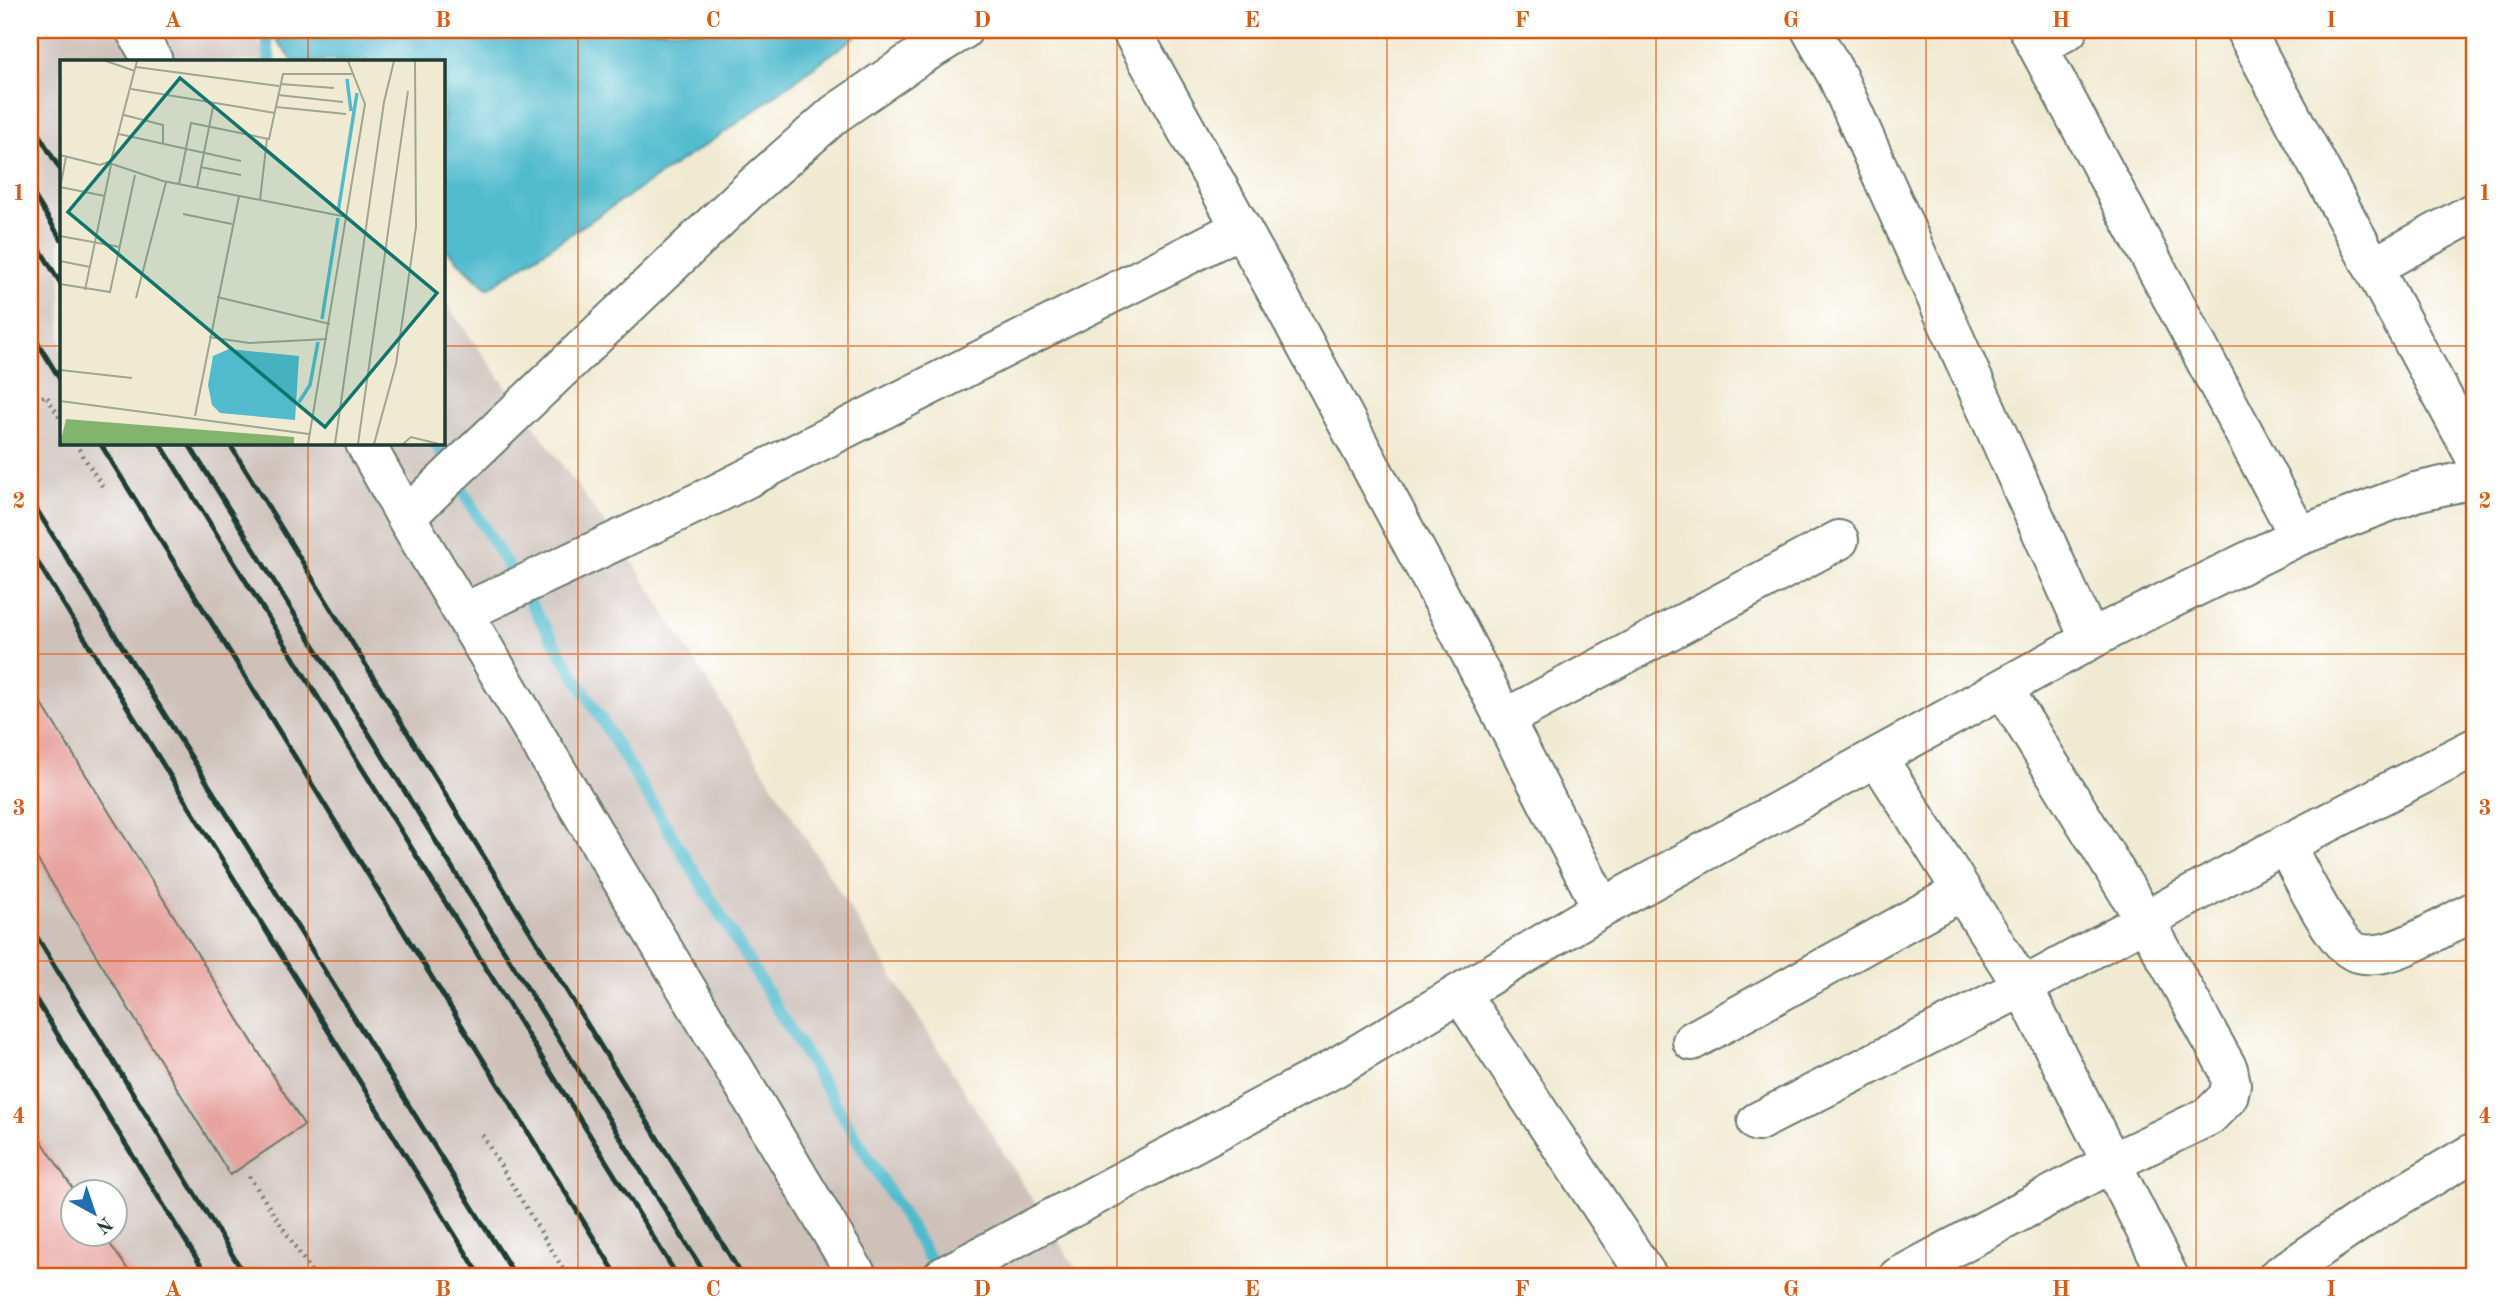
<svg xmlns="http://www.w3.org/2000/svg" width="2504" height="1307" viewBox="0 0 2504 1307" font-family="'Old Standard TT',serif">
	<rect width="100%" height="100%" fill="#fff"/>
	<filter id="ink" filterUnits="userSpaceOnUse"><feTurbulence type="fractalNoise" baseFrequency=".0143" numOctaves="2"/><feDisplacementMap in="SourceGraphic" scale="14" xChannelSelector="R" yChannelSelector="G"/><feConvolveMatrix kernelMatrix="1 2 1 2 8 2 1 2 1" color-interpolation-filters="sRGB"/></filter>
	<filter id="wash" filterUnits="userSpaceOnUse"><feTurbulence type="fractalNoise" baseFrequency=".00686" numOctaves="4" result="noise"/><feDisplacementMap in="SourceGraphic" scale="28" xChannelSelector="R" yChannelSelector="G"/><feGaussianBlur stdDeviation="1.57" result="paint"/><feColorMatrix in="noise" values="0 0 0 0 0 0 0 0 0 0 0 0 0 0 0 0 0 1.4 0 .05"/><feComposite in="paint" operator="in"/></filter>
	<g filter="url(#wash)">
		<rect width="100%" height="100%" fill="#f1ead3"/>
		<path fill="#cec1ba" d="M30 30H248L271 61H61V443H443V299L636 567 1081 1277H127L99 1234H116V1192H74L73 1194 30 1125Z"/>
		<path fill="#51bbce" stroke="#387c81" stroke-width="2" d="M269 30H864L725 132 487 289 443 246V61H293Z"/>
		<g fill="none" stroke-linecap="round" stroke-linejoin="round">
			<path stroke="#51bbce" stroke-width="12" d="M265 30 270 61
				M435 443 481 522 939 1274"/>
		</g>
		<g id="blocks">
			<path fill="#e7a29d" d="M30 685 304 1125 230 1175 30 847Z
				M30 1123 75 1192H74V1234H103L133 1277H43L30 1257Z"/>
		</g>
	</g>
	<g filter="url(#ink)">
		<use href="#blocks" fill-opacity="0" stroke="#687a6c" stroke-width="2"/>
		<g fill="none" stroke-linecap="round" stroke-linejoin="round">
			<defs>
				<path id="street" d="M135 30 153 61
					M1131 30 1285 307 1451 616 1602 908
					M1811 30 1837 76 2090 640
					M2029 30 2299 536
					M2245 30 2474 455
					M2038 47 2068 30
					M2373 267 2474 212
					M365 443 406 517 858 1277
					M406 517 748 191 835 114 915 59 963 30
					M463 613 716 494 1241 228
					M1504 719 1839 540
					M1877 757 2023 987 2169 1277
					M2285 844C2298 868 2330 936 2350 949 2357 954 2367 955 2376 954 2401 953 2450 923 2474 911
					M1460 993 1648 1277
					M1692 1041 1962 891
					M1757 1122 2023 987 2265 855 2474 748
					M942 1277 1333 1069 1602 908 2110 629 2299 536 2415 492 2474 479
					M1898 1277 2111 1163 2209 1116 2228 1097 2231 1084 2228 1069 2145 920 2003 688
					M2277 1277 2379 1208 2474 1152"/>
			</defs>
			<use href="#street" stroke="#687a6c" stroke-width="42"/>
			<path stroke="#687a6c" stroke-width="4.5" stroke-dasharray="2 5" stroke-linecap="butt" d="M30 404 46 395 61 420
				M75 443 104 489
				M482 1135 568 1277
				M249 1176 315 1277"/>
			<use href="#street" stroke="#fff" stroke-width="38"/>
			<path stroke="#1f3d34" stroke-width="5" d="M30 120 61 171
				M30 189 61 239
				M30 233 61 284
				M30 330 61 381
				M100 443 618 1277
				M160 443 678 1277
				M188 443 707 1277
				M229 443 743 1277
				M30 499 516 1277
				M30 550 481 1277
				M30 926 246 1277
				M30 990 208 1277"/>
		</g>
	</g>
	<path fill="none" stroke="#de580e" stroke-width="2" stroke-opacity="0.55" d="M308 30V61M578 30V1277M848 30V1277M1117 30V1277M1387 30V1277M1656 30V1277M1926 30V1277M2196 30V1277M30 346H61M443 346H2474M308 443V1277M30 654H2474M30 961H2474"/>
	<g transform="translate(60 60)">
		<rect width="385" height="385" fill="#f1ead3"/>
		<path d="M6 359 234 377V384H0Z" fill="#82b46e"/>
		<path d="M169 289 239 296 235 360 160 353 152 345 148 325 153 296Z" fill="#51bbce"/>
		<path fill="none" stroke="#51bbce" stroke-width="3.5" d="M287 19 291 51M278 152 297 33M262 259 278 158M239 342 250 325 258 282"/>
		<path fill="none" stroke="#9da593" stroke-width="2" d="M46 1 75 11M76 7 219 26M220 24 274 28M71 29 215 53M218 35 283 42M216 47 286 54M64 55 103 65V84M59 74 181 101M0 95 40 105 51 101 77 1M49 103 103 121 287 157M140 107 181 115M119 124 131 63 209 79 223 14H293M0 127 45 136M137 128 154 42M0 129 6 97M200 140 207 79M123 154 172 164M0 176 60 187M0 201 30 207M0 224 50 232 75 115M25 230 51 105M157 237 270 264M76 238 106 122M149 277 189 283 267 279M0 310 72 318M0 341 249 374M135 356 179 136M248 384 305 44 288 1M275 384 324 42 334 1M298 384 348 31M314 384 336 304 356 167 355 1M343 384 351 377 379 384"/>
		<path fill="#0f766e" fill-opacity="0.15" stroke="#0f766e" stroke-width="3.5" d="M120 18 377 233 265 367 8 152Z"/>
		<rect width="385" height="385" fill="none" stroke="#1f3d34" stroke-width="3.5"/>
	</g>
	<rect width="2504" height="1307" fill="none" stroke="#fff" stroke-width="77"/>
	<g transform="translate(94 1213) rotate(140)"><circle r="33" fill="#ffffff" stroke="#a5b1ae" stroke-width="2"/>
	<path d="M0-5L12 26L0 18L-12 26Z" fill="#1f6fb2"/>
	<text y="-10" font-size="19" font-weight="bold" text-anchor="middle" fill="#1f3d34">N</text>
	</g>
	<rect x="38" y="38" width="2428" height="1230" fill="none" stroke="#de580e" stroke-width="2.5"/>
	<g font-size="23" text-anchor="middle" font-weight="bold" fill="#de580e">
		<text x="173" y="27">A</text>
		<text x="443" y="27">B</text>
		<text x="713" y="27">C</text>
		<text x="982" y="27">D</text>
		<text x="1252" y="27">E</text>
		<text x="1522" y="27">F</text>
		<text x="1791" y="27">G</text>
		<text x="2061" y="27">H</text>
		<text x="2331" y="27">I</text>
		<text x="19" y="200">1</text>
		<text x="2485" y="200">1</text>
		<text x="19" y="508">2</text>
		<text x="2485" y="508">2</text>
		<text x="19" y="815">3</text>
		<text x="2485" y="815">3</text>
		<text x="19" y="1123">4</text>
		<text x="2485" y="1123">4</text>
		<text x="173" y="1296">A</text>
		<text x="443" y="1296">B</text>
		<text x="713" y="1296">C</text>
		<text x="982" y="1296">D</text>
		<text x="1252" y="1296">E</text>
		<text x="1522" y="1296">F</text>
		<text x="1791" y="1296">G</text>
		<text x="2061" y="1296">H</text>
		<text x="2331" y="1296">I</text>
	</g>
</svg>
